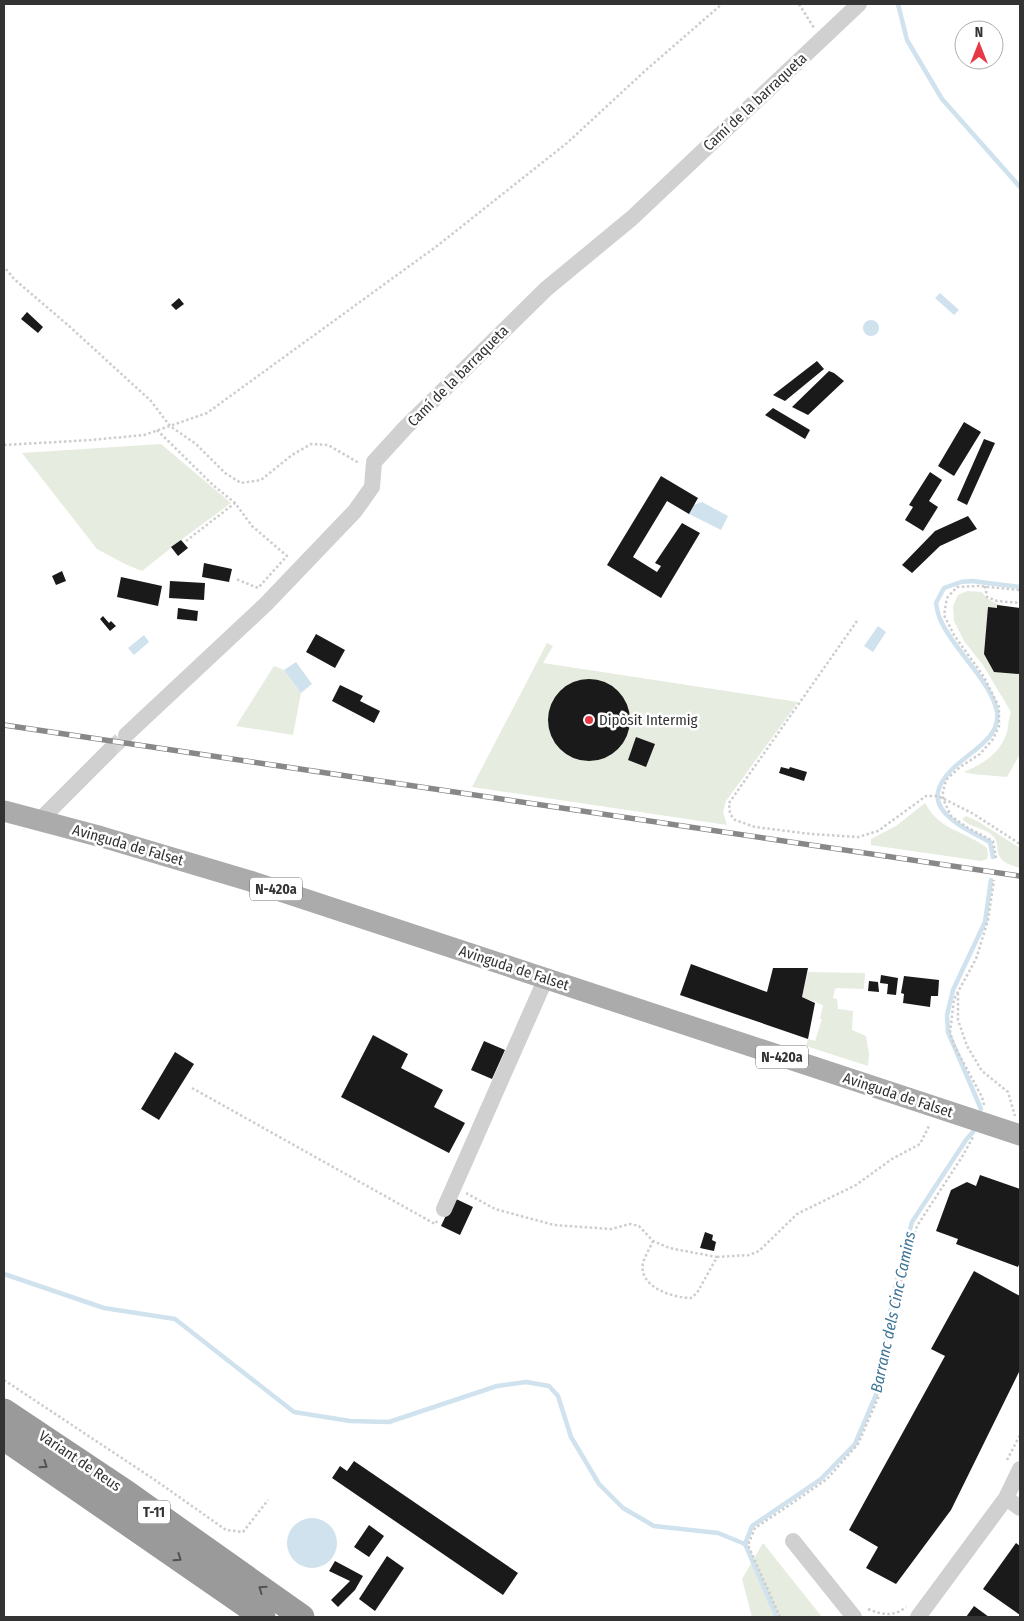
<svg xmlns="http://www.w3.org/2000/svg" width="1024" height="1621" viewBox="0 0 1024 1621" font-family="'Fira Sans Condensed',sans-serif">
	<rect width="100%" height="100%" fill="#fff"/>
	<path fill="#e6ecdf" d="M161 444 231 503 181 540 142 571 125 564 97 549 22 453Z
		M967 591 982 592C991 606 1006 606 1020 608V754L1007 777 972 774 964 772C984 763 1000 754 1007 732 1009 725 1008 719 1011 712L983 665 964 641 954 621 953 606 958 595Z
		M547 643 553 646 543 663 798 702 726 801 723 812 727 825 472 787Z
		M274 666 284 670 301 693 293 735 236 726Z
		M925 803C941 832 964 830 987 848L988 854 987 859 981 861 871 845V839L896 826Z
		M966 816 979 822 1020 848V868C1011 865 1000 863 998 852 997 847 998 842 994 837 985 827 970 828 962 819Z
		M808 972 865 973 864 989 837 988 835 989 833 998 837 999 838 1009 853 1011 852 1030 866 1036 869 1054 868 1066 806 1046 808 1039 815 1041 822 1019H820L823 1005 802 997Z
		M763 1543 822 1617H752L742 1579Z"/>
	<path fill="#cfe2ee" d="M940 293 959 310 954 315 935 298Z
		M863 328a8 8 0 1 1 16 0a8 8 0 1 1-16 0Z
		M702 502 728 516 721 530 689 514 694 505Z
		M878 626 886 632 873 652 864 646Z
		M144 635 149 642 134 655 128 648Z
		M296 662 312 684 301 693 284 670Z
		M287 1543a25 25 0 1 1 50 0a25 25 0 1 1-50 0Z"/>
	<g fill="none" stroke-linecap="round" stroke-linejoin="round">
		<path stroke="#cfe2ee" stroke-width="4.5" d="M898 4 907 40 942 99 1020 187
			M993 857 990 842C973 833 933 816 938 792 946 758 1002 747 997 712 992 682 953 649 941 621 938 616 937 609 936 603L944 588 961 582 972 581 1020 587
			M981 1109 948 1032 947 1015 953 990 985 922 991 880
			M4 1274 104 1308 175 1319 294 1412 350 1421 389 1422 497 1386 526 1382 549 1386 558 1396 571 1437 599 1484 623 1508 654 1526 718 1533 745 1544
			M745 1544 752 1526 821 1479 855 1444 876 1395 893 1297 902 1259 912 1222 966 1140 973 1132
			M745 1544 777 1617"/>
	</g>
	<path fill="#1a1a1a" d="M179 298 184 304 176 310 171 305Z
		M27 312 43 327 38 333 21 319Z
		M817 361 824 369 785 401 773 395Z
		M829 371 834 373 844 381 808 415 792 407Z
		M773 408 810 430 805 439 765 415Z
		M964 422 981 432 954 476 938 466Z
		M984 439 995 443 967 505 957 500Z
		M930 472 942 480 929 501 938 507 923 531 905 520 913 507 909 505Z
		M661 476 698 498 689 514 667 501 633 557 657 572 661 566 655 563 682 523 700 533 661 598 607 565Z
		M968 516 977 529 940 546 912 573 902 565 935 531Z
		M181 540 188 548 178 556 171 547Z
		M204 563 232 569 229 582 202 577Z
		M62 571 66 581 56 585 52 576Z
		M121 577 162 586 158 606 117 597Z
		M170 581 205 583 204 600 169 598Z
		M997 605 1020 608 1019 674 994 672 984 654 988 607 997 608Z
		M178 608 198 611 197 621 177 619Z
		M103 616 109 623 111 621 116 626 110 631 100 619Z
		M316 634 345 650 335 668 306 652Z
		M548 720a41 41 0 1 1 82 0a41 41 0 1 1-82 0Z
		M340 685 363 696 360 701 380 711 374 723 332 701Z
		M636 737 655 744 646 767 628 760Z
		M781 767 789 769 790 767 807 772 804 781 779 773Z
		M691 964 767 992 773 968H808L802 997 815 1003 808 1039 680 995Z
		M881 975 898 978 896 995 887 994 888 984 880 983Z
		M904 976 939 980 938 996H931L930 1007 903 1003 904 994 901 993Z
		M869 981 878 982 879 992 868 991Z
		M373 1035 408 1054 401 1068 443 1090 434 1107 465 1123 449 1153 341 1097Z
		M484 1041 505 1050 492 1079 471 1070Z
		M175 1052 194 1064 159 1120 141 1109Z
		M980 1175 1020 1189V1262L1018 1267 956 1244 958 1239 936 1231 951 1190 967 1182 976 1186Z
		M454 1198 473 1207 460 1235 441 1226Z
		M705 1232 713 1235 712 1240 716 1242 714 1251 700 1248Z
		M974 1271 1020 1296V1370L951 1510 896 1584 866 1568 878 1547 849 1530 945 1356 931 1349Z
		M354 1461 518 1573 503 1595 332 1478 340 1466 347 1471Z
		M369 1525 384 1536 369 1557 354 1547Z
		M1016 1543 1020 1546V1615L983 1589Z
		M387 1556 404 1568 375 1611 359 1599Z
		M335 1561 363 1576 355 1590 338 1607 331 1600 350 1581 329 1571Z
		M974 1606 989 1617H966Z"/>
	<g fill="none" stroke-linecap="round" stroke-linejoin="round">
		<path stroke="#d6d6d6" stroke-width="16" stroke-dasharray="16 8" stroke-linecap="butt" d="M109 751 126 735"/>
		<path stroke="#cdcdcd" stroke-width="2.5" stroke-dasharray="2.5 2.5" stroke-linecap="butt" d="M799 4 814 28
			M6 269 14 279 69 326 151 401 170 426 196 444 225 473 241 483 261 480 292 455 311 444 328 445 359 463
			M157 430 213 485 235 503 252 526 287 556 258 588 236 579
			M4 445 91 440 144 435 207 413 437 246 567 143 646 70 722 4
			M186 541 235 503
			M985 586 987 597 997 601 1020 603
			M857 621 729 803 730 814 735 820 755 827 811 834 858 837 878 831 926 796H938L972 813 1020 844
			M996 858 993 841 968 828 951 816 943 799V792L946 780 960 767 980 754 993 739 999 726V707L984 677 954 635 944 615 947 598 957 587 979 586 1020 590
			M958 993V1020L967 1046 982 1071 1008 1092 1015 1116
			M192 1088 435 1224 437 1221
			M984 1105 982 1097 955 1047 950 1033 954 999 976 959 988 920 994 880
			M466 1193 495 1209 554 1225 611 1229 630 1224 639 1226 653 1241 669 1248 717 1257 697 1293 691 1298C673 1298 638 1287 643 1263 645 1256 650 1248 653 1241
			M717 1257 749 1255 759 1251 797 1214 856 1185 892 1159 920 1144 930 1124
			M4 1380 155 1480 226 1530 243 1532 268 1500
			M1007 1460 1020 1435
			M868 1609C882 1615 894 1617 906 1607
			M780 1617 748 1545 755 1528 788 1506 827 1479 858 1444 878 1398 896 1299 917 1226 962 1157 973 1137"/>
		<path stroke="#d0d0d0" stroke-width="16" d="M126 735 266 604 355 511 372 487 374 462 405 428 546 289 632 218 859 4
			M40 820 109 751
			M444 1209 546 978
			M1006 1498 1020 1508
			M793 1541 854 1617
			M918 1617 1006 1498 1020 1469"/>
		<path stroke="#ababab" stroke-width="21" d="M4 811 102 837 250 881 1020 1135"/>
		<path stroke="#9a9a9a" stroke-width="25" d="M4 1411 127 1493 302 1617
			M4 1438 263 1617"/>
		<defs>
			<path id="rail" d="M4 725 1020 876"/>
		</defs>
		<use href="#rail" stroke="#888" stroke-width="5.5"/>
		<use href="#rail" stroke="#fff" stroke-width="4" stroke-dasharray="11" stroke-linecap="butt"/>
	</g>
	<defs><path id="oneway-chevron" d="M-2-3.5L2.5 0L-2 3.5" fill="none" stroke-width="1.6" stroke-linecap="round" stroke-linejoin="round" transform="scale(1.25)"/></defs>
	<g stroke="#525252">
		<use href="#oneway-chevron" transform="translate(44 1465) rotate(34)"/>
		<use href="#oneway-chevron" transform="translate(178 1558) rotate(35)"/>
		<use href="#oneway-chevron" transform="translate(262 1589) rotate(-145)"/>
	</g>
	<circle fill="#e63946" stroke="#fff" stroke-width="2" cx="589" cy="720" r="5"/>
	<g text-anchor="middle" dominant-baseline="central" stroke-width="5" stroke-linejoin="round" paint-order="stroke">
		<g fill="#fff" stroke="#707070" stroke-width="1">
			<rect x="250" y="877.5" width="52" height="23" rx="4"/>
			<rect x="756" y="1045.5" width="52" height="23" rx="4"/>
			<rect x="138" y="1500.5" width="32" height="23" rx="4"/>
		</g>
		<g font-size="14" font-weight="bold" fill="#333">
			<text x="276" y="889">N-420a</text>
			<text x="782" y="1057">N-420a</text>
			<text x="154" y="1512">T-11</text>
		</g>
		<g font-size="15" fill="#333" stroke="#fff">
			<text transform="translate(755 102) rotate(-43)">Camí de la barraqueta</text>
			<text transform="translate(458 376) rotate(-45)">Camí de la barraqueta</text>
			<text transform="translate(128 845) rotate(16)">Avinguda de Falset</text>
			<text transform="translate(514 968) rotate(18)">Avinguda de Falset</text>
			<text transform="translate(898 1095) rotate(18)">Avinguda de Falset</text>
			<text transform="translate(80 1461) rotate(34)">Variant de Reus</text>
		</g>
		<g font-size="15" fill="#333" stroke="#fff" text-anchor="start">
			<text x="599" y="720">Dipòsit Intermig</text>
		</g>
		<g font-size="16" font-style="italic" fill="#3f7597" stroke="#fff">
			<text transform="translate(893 1312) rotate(-78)">Barranc dels Cinc Camins</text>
		</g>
	</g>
	<rect width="1024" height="1621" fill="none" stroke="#333333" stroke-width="10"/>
	<g transform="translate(979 45)"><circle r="24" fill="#ffffff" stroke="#adadad"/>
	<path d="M0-4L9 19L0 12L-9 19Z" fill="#e63946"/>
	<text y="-8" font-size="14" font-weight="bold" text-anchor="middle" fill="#333333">N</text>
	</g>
</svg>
